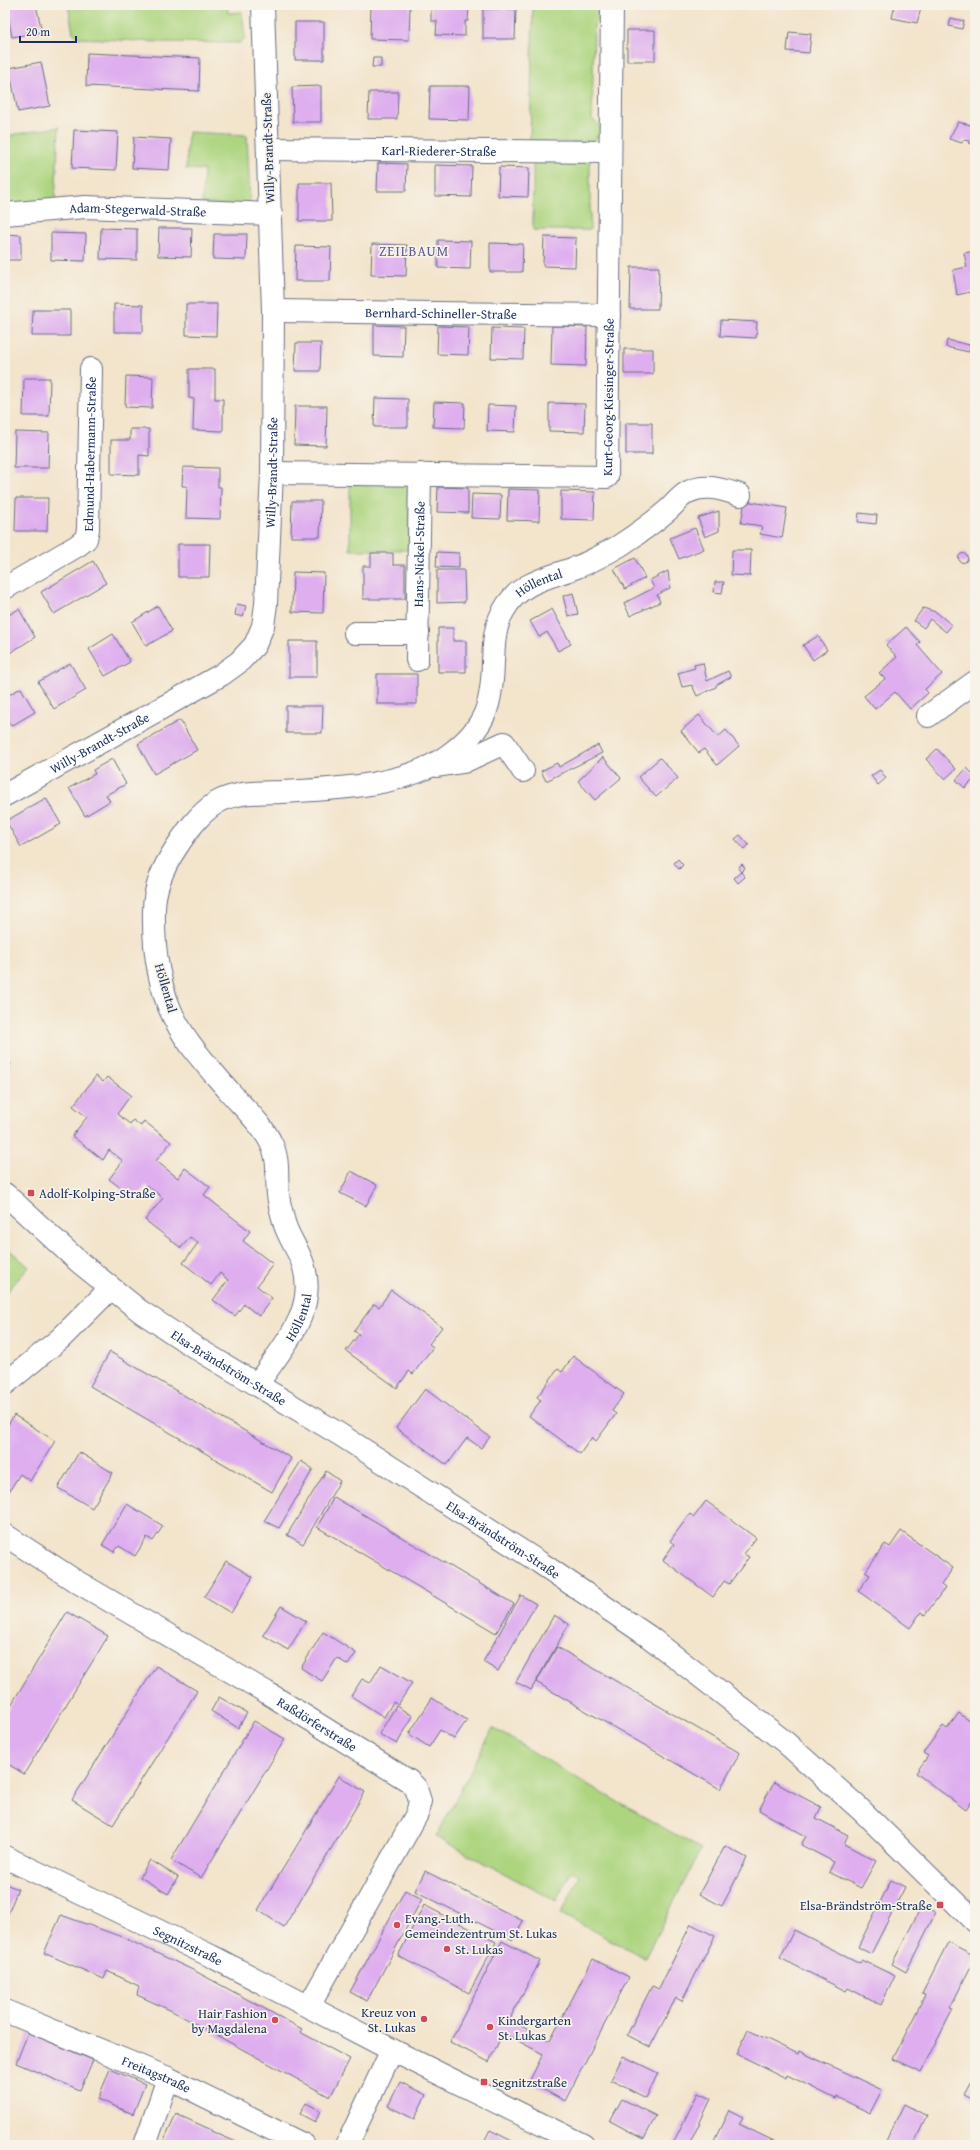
<svg xmlns="http://www.w3.org/2000/svg" width="980" height="2150" viewBox="0 0 980 2150" font-family="'Gentium Book Plus',serif">
	<rect width="100%" height="100%" fill="#f7f3e8"/>
	<filter id="ink" filterUnits="userSpaceOnUse"><feTurbulence type="fractalNoise" baseFrequency=".025" numOctaves="2"/><feDisplacementMap in="SourceGraphic" scale="8" xChannelSelector="R" yChannelSelector="G"/><feConvolveMatrix kernelMatrix="1 2 1 2 8 2 1 2 1" color-interpolation-filters="sRGB"/></filter>
	<filter id="wash" filterUnits="userSpaceOnUse"><feTurbulence type="fractalNoise" baseFrequency=".012" numOctaves="4" result="noise"/><feDisplacementMap in="SourceGraphic" scale="16" xChannelSelector="R" yChannelSelector="G"/><feGaussianBlur stdDeviation="0.9" result="paint"/><feColorMatrix in="noise" values="0 0 0 0 0 0 0 0 0 0 0 0 0 0 0 0 0 1.4 0 .05"/><feComposite in="paint" operator="in"/></filter>
	<g filter="url(#wash)">
		<rect width="100%" height="100%" fill="#f3e4cc"/>
		<path fill="#add580" stroke="#64826f" d="M68 5H227L228 13 242 12 245 38 240 43 159 42 80 38 73 33Z
			M533 5H598L603 9 602 16 594 24 592 119 602 128V134L590 143 530 141Z
			M59 127 55 202 5 207V136Z
			M188 132 247 135 250 200 244 206 202 203 204 170 186 169Z
			M533 160H590V230H533Z
			M350 479H400L409 487V550H350Z
			M5 1246 29 1267 5 1294Z
			M493 1728 609 1797 701 1849 645 1958 561 1914 580 1876 571 1872 556 1901 436 1837Z"/>
		<g id="blocks">
			<path fill="#deaeef" d="M6 5H36L42 32 12 37Z
				M371 5H410L409 40 370 39Z
				M431 5H469L468 21H465V36L436 35 437 21H431Z
				M895 5 921 8 917 23 892 18Z
				M483 9H516L515 39H483Z
				M951 18 964 21 962 29 949 26Z
				M295 22H324V60H295Z
				M627 30H655V61H627Z
				M789 32 811 34 809 53 787 51Z
				M87 53 200 58 199 91 86 86Z
				M373 58H381V67H372Z
				M41 62 50 106 18 112 9 68Z
				M321 86V122H293L292 87Z
				M430 86H470L469 120 429 119Z
				M369 92H398L397 119H368Z
				M958 122 975 126V145L969 143 970 141 963 140 962 143 949 139Z
				M74 130 118 132 116 170 72 168Z
				M134 137 171 139 169 170 132 168Z
				M378 163 407 164 406 191H377Z
				M435 165 472 166 471 197 435 196Z
				M499 167 529 168 528 197 498 196Z
				M299 183H331L332 221H299Z
				M101 228 137 229V260L100 259Z
				M159 228H192L191 257 158 256Z
				M51 233 86 234 85 261 51 260Z
				M5 234 21 235V260H5Z
				M214 234H247L246 260 213 259Z
				M544 237 576 238 575 267 543 266Z
				M438 240 471 241 470 269 438 268Z
				M490 243 523 244 522 272H490Z
				M372 244 407 245 406 276 371 275Z
				M296 246 331 247 330 281H295Z
				M975 251V291L957 295 953 270 967 267 964 253Z
				M631 267H659L658 309H630Z
				M114 304 143 305V332H114Z
				M186 304H217L216 336 186 335Z
				M33 310H70V336H32Z
				M721 320 757 322 756 338 720 336Z
				M374 325 404 326 403 357 374 356Z
				M438 326 469 327 468 355 437 354Z
				M552 326 587 327 586 366 551 365Z
				M492 328 524 329 523 359 491 358Z
				M947 340 970 345 969 352 946 347Z
				M296 343H321L320 371H295Z
				M624 349H653V374H624Z
				M189 369H215V399H223V431L193 430 194 399 189 398Z
				M126 376 153 377 152 408 125 407Z
				M24 378H50L49 416H23Z
				M375 398 408 399V427H374Z
				M434 402 465 403 464 428 433 427Z
				M549 403 585 404 584 432 549 431Z
				M488 405 516 406 515 432 487 431Z
				M295 406H327L326 446 294 445Z
				M626 423H652V454H626Z
				M130 429H149V456L139 455V475L111 474V440H130Z
				M15 432 49 433 48 468H14Z
				M183 467 218 468V487H221L220 519 186 518 187 486H182Z
				M438 487 468 488V513L437 512Z
				M508 489 540 490 539 521 507 520Z
				M561 491 595 492 594 520 561 519Z
				M472 494 501 495 500 519 471 518Z
				M16 498H48L47 531H15Z
				M292 501H321L320 537H291Z
				M745 501 787 508 782 538 760 534 762 526 741 523Z
				M719 511V531L705 537 698 518Z
				M859 513 877 515 876 524 858 522Z
				M695 528 704 549 679 559 670 538Z
				M178 544H210L209 577H178Z
				M732 550H751L750 576 731 575Z
				M437 552 459 553V568L436 567Z
				M371 553H393V565H405V599H363V566H371Z
				M958.5 558a4.5 4.5 0 1 1 9 0a4.5 4.5 0 1 1-9 0Z
				M635 558 645 578 625 589 614 569Z
				M93 561 106 583 54 614 41 592Z
				M437 570H464L465 602 437 603Z
				M668 571 670 588 657 595 660 602 630 616 624 603 654 588 650 580Z
				M293 572 324 573 323 613 292 612Z
				M715 582H724L722 593 714 592Z
				M573 593 578 614 568 616 563 596Z
				M237 604 246 606 243 617 235 615Z
				M158 606 172 631 146 646 132 622Z
				M923 608 936 612 952 625 946 632 930 619 924 628 914 621Z
				M19 609 35 637 5 656V617Z
				M552 609 571 644 558 651 547 632 539 637 530 621Z
				M906 627 920 642 917 645 942 674 925 689 928 693 910 709 895 692 875 709 864 696 885 679 879 673 897 657 886 645Z
				M438 628H453V641H466V672H438Z
				M113 634 130 662 105 676 89 649Z
				M818 636 827 650 813 660 803 645Z
				M289 641H317V677H289Z
				M70 663 86 690 54 709 38 682Z
				M703 663 707 681 728 671 731 677 716 685V687L697 696 692 685 682 687 678 673 695 668 694 665Z
				M377 674H417V704H377Z
				M21 688 35 712 11 726 5 716V697Z
				M286 706H323L322 733H286Z
				M699 715 718 737 726 730 739 746 717 765 704 749 699 753 681 731Z
				M180 720 197 750 154 774 138 744Z
				M598 745 602 753 546 781 541 771 557 763 559 767Z
				M937 749 956 769 945 779 926 759Z
				M603 757 621 778 595 800 578 781Z
				M660 758 678 778 656 797 638 777Z
				M112 759 126 784 106 795 110 801 85 816 69 788 95 774 93 770Z
				M967 768 975 776V778L965 788 956 780Z
				M880 770 886 778 878 785 871 776Z
				M46 798 61 824 21 847 6 821Z
				M740 835 749 845 744 849 735 839Z
				M678 859 683 865 679 869 674 863Z
				M742 864 745 868 741 872 738 868Z
				M741 872 745 877 738 883 734 878Z
				M5 1058 11 1064 5 1070Z
				M96 1076 103 1082 107 1077 131 1095 117 1114 130 1124 133 1120 141 1126 144 1121 171 1142 156 1161 178 1178 185 1168 210 1187 204 1195 250 1231 243 1241 273 1264 257 1286 272 1298 259 1316 244 1304 235 1316 213 1300 228 1280 220 1273 211 1285 183 1263 198 1243 190 1237 181 1248 145 1220 163 1198 146 1185 135 1199 109 1179 123 1161 109 1150 103 1160 72 1136 87 1117 73 1106Z
				M351 1171 377 1185 366 1206 340 1193Z
				M391 1290 442 1327 429 1344 433 1347 413 1374 409 1371 397 1388 346 1351 359 1334 354 1331 374 1304 379 1307Z
				M110 1352 291 1458 272 1492 90 1386Z
				M573 1356 624 1394 612 1411 616 1414 596 1441 592 1437 580 1454 529 1416 541 1400 537 1397 558 1369 562 1372Z
				M425 1389 490 1437 481 1448 467 1438 447 1465 396 1428Z
				M14 1415 55 1441 30 1481 20 1474 8 1493 5 1491V1430Z
				M79 1452 113 1473 92 1508 58 1488Z
				M301 1461 313 1469 279 1528 264 1521Z
				M326 1471 340 1481 303 1544 287 1535Z
				M334 1497 514 1604 496 1633 317 1527Z
				M706 1501 756 1538 744 1554 749 1557 729 1584 724 1581 713 1597 663 1560 674 1544 670 1541 690 1514 694 1517Z
				M127 1504 163 1526 153 1541 147 1537 135 1556 119 1546 114 1552 102 1545Z
				M901 1531 953 1568 941 1585 945 1588 925 1615 921 1612 910 1628 858 1591 870 1575 865 1572 885 1544 890 1547Z
				M226 1561 253 1577 231 1613 204 1597Z
				M521 1595 536 1604 498 1671 483 1662Z
				M281 1606 306 1621 288 1650 263 1635Z
				M67 1612 108 1636 24 1774 5 1762V1715Z
				M554 1615 569 1624 531 1690 516 1682Z
				M323 1632 356 1653 348 1665 337 1658 322 1681 301 1668Z
				M557 1647 740 1753 720 1789 536 1682Z
				M381 1665 412 1683 398 1705 393 1702 384 1717 351 1696 362 1679 370 1683Z
				M156 1666 197 1691 113 1825 72 1800Z
				M219 1697 247 1713 238 1728 211 1711Z
				M432 1698 467 1720 454 1739 440 1730 429 1747 409 1734Z
				M396 1706 413 1716 397 1744 379 1734Z
				M959 1713 975 1725V1797L966 1810 916 1773 928 1756 923 1753 943 1726 947 1729Z
				M254 1721 285 1739 201 1878 171 1860Z
				M339 1776 365 1792 284 1927 258 1910Z
				M774 1782 821 1807 816 1818 848 1835 844 1844 876 1861 861 1888 829 1872 834 1862 801 1845 806 1836 759 1810Z
				M725 1846 747 1858 722 1906 699 1894Z
				M150 1860 178 1877 168 1894 140 1877Z
				M425 1871 523 1921 513 1940 415 1891Z
				M891 1880 905 1887 871 1954 858 1947Z
				M5 1884 18 1889 5 1921Z
				M405 1890 422 1899 367 2001 350 1992Z
				M424 1905 496 1942 469 1993 398 1956Z
				M922 1905 936 1912 906 1972 892 1964Z
				M61 1915 122 1937 195 1971 302 2029 300 2032 350 2059 330 2097 172 2011 137 1995 139 1986 107 1971 104 1979 44 1953Z
				M691 1924 715 1936 682 2001 676 1998 650 2047 627 2035 652 1986 659 1989Z
				M794 1930 860 1963 862 1960 895 1976 881 2005 848 1988 846 1991 780 1958Z
				M502 1941 540 1961 509 2020 550 2041 593 1959 629 1977 565 2101 529 2082 543 2054 503 2033 489 2062 450 2042Z
				M948 1942 975 1956V1958L950 2008 953 2009 921 2072 893 2059 925 1995 922 1994Z
				M748 2030 798 2054 799 2051 882 2090 870 2113 837 2097 836 2099 787 2075 786 2078 737 2054Z
				M28 2033 93 2060 80 2090 16 2063Z
				M623 2056 658 2073 646 2098 611 2080Z
				M110 2069 145 2084 133 2114 98 2099Z
				M975 2076V2100L965 2095Z
				M400 2082 426 2095 414 2119 388 2106Z
				M698 2093 711 2099 689 2145H672Z
				M622 2099 656 2116 644 2139 610 2121Z
				M306 2103 321 2111 315 2122 300 2114Z
				M904 2104 927 2116 913 2145H884Z
				M729 2110 743 2117 739 2124 782 2145H712Z
				M176 2114 212 2130 211 2131 243 2145H170L163 2142Z
				M490 2130 520 2145H482Z"/>
		</g>
	</g>
	<g filter="url(#ink)">
		<use href="#blocks" fill-opacity="0" stroke="#676e84" stroke-width="1"/>
		<g fill="none" stroke-linecap="round" stroke-linejoin="round">
			<defs>
				<g id="minor">
					<path id="s1" d="M268 149 610 152"/>
					<path id="s2" d="M5 214 85 207 271 214"/>
					<path id="s3" d="M273 311 609 315"/>
					<path id="s4" d="M272 473 607 477 612 5"/>
					<path id="s5" d="M5 588 77 546 86 539 88 529 91 369"/>
					<path d="M355 633H418"/>
					<path id="s6" d="M417 660 420 474"/>
					<path d="M928 716 975 682"/>
					<path d="M437 766 463 762 504 743 523 771"/>
					<path id="s7" d="M5 795 221 675 239 662 255 645 263 626 266 604 272 473 273 311 263 5"/>
					<path id="s8" d="M5 1194 79 1262 140 1311 196 1348 339 1434 539 1562 648 1636 785 1742 860 1809 975 1922"/>
					<path d="M5 1384 61 1338 111 1288"/>
					<path id="s9" d="M257 1385C280 1349 319 1312 303 1264 298 1249 288 1237 284 1222 282 1213 279 1204 278 1195 276 1177 280 1160 271 1143 263 1125 242 1106 229 1091 212 1071 192 1050 179 1027 159 994 153 949 154 910 154 888 164 866 176 848 187 831 199 814 216 803 236 791 259 793 282 792 334 789 407 787 450 754 486 727 492 705 493 662 494 643 494 627 504 610 520 581 549 578 577 567 591 562 606 553 619 546 636 535 653 523 668 510 674 505 681 495 688 492 706 483 723 490 740 495"/>
					<path id="s10" d="M5 1535 74 1580 266 1692 409 1781 416 1788 420 1801 417 1814 309 2006"/>
					<path id="s11" d="M5 1857 211 1956 392 2050 583 2145"/>
					<path id="s12" d="M5 2011 168 2078 304 2145"/>
					<path d="M145 2145 168 2078"/>
					<path d="M347 2145 392 2050"/>
				</g>
			</defs>
			<use href="#minor" stroke="#676e84" stroke-width="24"/>
			<use href="#minor" stroke="#fff" stroke-width="22"/>
		</g>
	</g>
	<g fill="#d1495b" stroke="#f7f3e8" stroke-width="1.5">
		<rect x="27" y="1189" width="8" height="8" rx="2"/>
		<rect x="936" y="1901" width="8" height="8" rx="2"/>
		<circle cx="397" cy="1925" r="4"/>
		<circle cx="447" cy="1949" r="4"/>
		<circle cx="424" cy="2019" r="4"/>
		<circle cx="275" cy="2020" r="4"/>
		<circle cx="490" cy="2027" r="4"/>
		<rect x="480" y="2078" width="8" height="8" rx="2"/>
	</g>
	<g text-anchor="middle" dominant-baseline="central" stroke-width="3.5" stroke-linejoin="round" paint-order="stroke">
		<g font-size="13" fill="#1b2f5e" stroke="#f7f3e8">
			<text transform="translate(268 148) rotate(-92)">Willy-Brandt-Straße</text>
			<text stroke="none"><textPath href="#s1" startOffset="171">Karl-Riederer-Straße</textPath></text>
			<text stroke="none"><textPath href="#s2" startOffset="133">Adam-Stegerwald-Straße</textPath></text>
			<text stroke="none"><textPath href="#s3" startOffset="168">Bernhard-Schineller-Straße</textPath></text>
			<text stroke="none"><textPath href="#s4" startOffset="415">Kurt-Georg-Kiesinger-Straße</textPath></text>
			<text stroke="none"><textPath href="#s5" startOffset="180">Edmund-Habermann-Straße</textPath></text>
			<text stroke="none"><textPath href="#s7" startOffset="467">Willy-Brandt-Straße</textPath></text>
			<text stroke="none"><textPath href="#s6" startOffset="106">Hans-Nickel-Straße</textPath></text>
			<text stroke="none"><textPath href="#s9" startOffset="1107">Höllental</textPath></text>
			<text stroke="none"><textPath href="#s7" startOffset="108">Willy-Brandt-Straße</textPath></text>
			<text transform="translate(166 988) rotate(74)">Höllental</text>
			<text stroke="none"><textPath href="#s9" startOffset="80">Höllental</textPath></text>
			<text stroke="none"><textPath href="#s8" startOffset="284">Elsa-Brändström-Straße</textPath></text>
			<text stroke="none"><textPath href="#s8" startOffset="608">Elsa-Brändström-Straße</textPath></text>
			<text stroke="none"><textPath href="#s10" startOffset="365">Raßdörferstraße</textPath></text>
			<text stroke="none"><textPath href="#s11" startOffset="203">Segnitzstraße</textPath></text>
			<text stroke="none"><textPath href="#s12" startOffset="164">Freitagstraße</textPath></text>
		</g>
		<g font-size="13" fill="#1b2f5e" stroke="#f7f3e8" text-anchor="start">
			<text x="39" y="1193">Adolf-Kolping-Straße</text>
			<text x="932" y="1905" text-anchor="end">Elsa-Brändström-Straße</text>
			<text x="405" y="1918">Evang.-Luth.<tspan x="405" dy="15">Gemeindezentrum St. Lukas</tspan></text>
			<text x="455" y="1949">St. Lukas</text>
			<text x="416" y="2012" text-anchor="end">Kreuz von<tspan x="416" dy="15">St. Lukas</tspan></text>
			<text x="267" y="2013" text-anchor="end">Hair Fashion<tspan x="267" dy="15">by Magdalena</tspan></text>
			<text x="498" y="2020">Kindergarten<tspan x="498" dy="15">St. Lukas</tspan></text>
			<text x="492" y="2082">Segnitzstraße</text>
		</g>
		<g font-size="14" letter-spacing="1" fill="#5f5b91" stroke="#f7f3e8">
			<text x="414" y="251">ZEILBAUM</text>
		</g>
	</g>
	<rect width="980" height="2150" fill="none" stroke="#f7f3e8" stroke-width="20"/>
	<path d="M20 36v6h56v-6" fill="none" stroke="#1b2f5e" stroke-width="2"/>
	<text x="26" y="36" font-size="12" fill="#1b2f5e" stroke="#f7f3e8" stroke-width="3" paint-order="stroke">20 m</text>
</svg>
